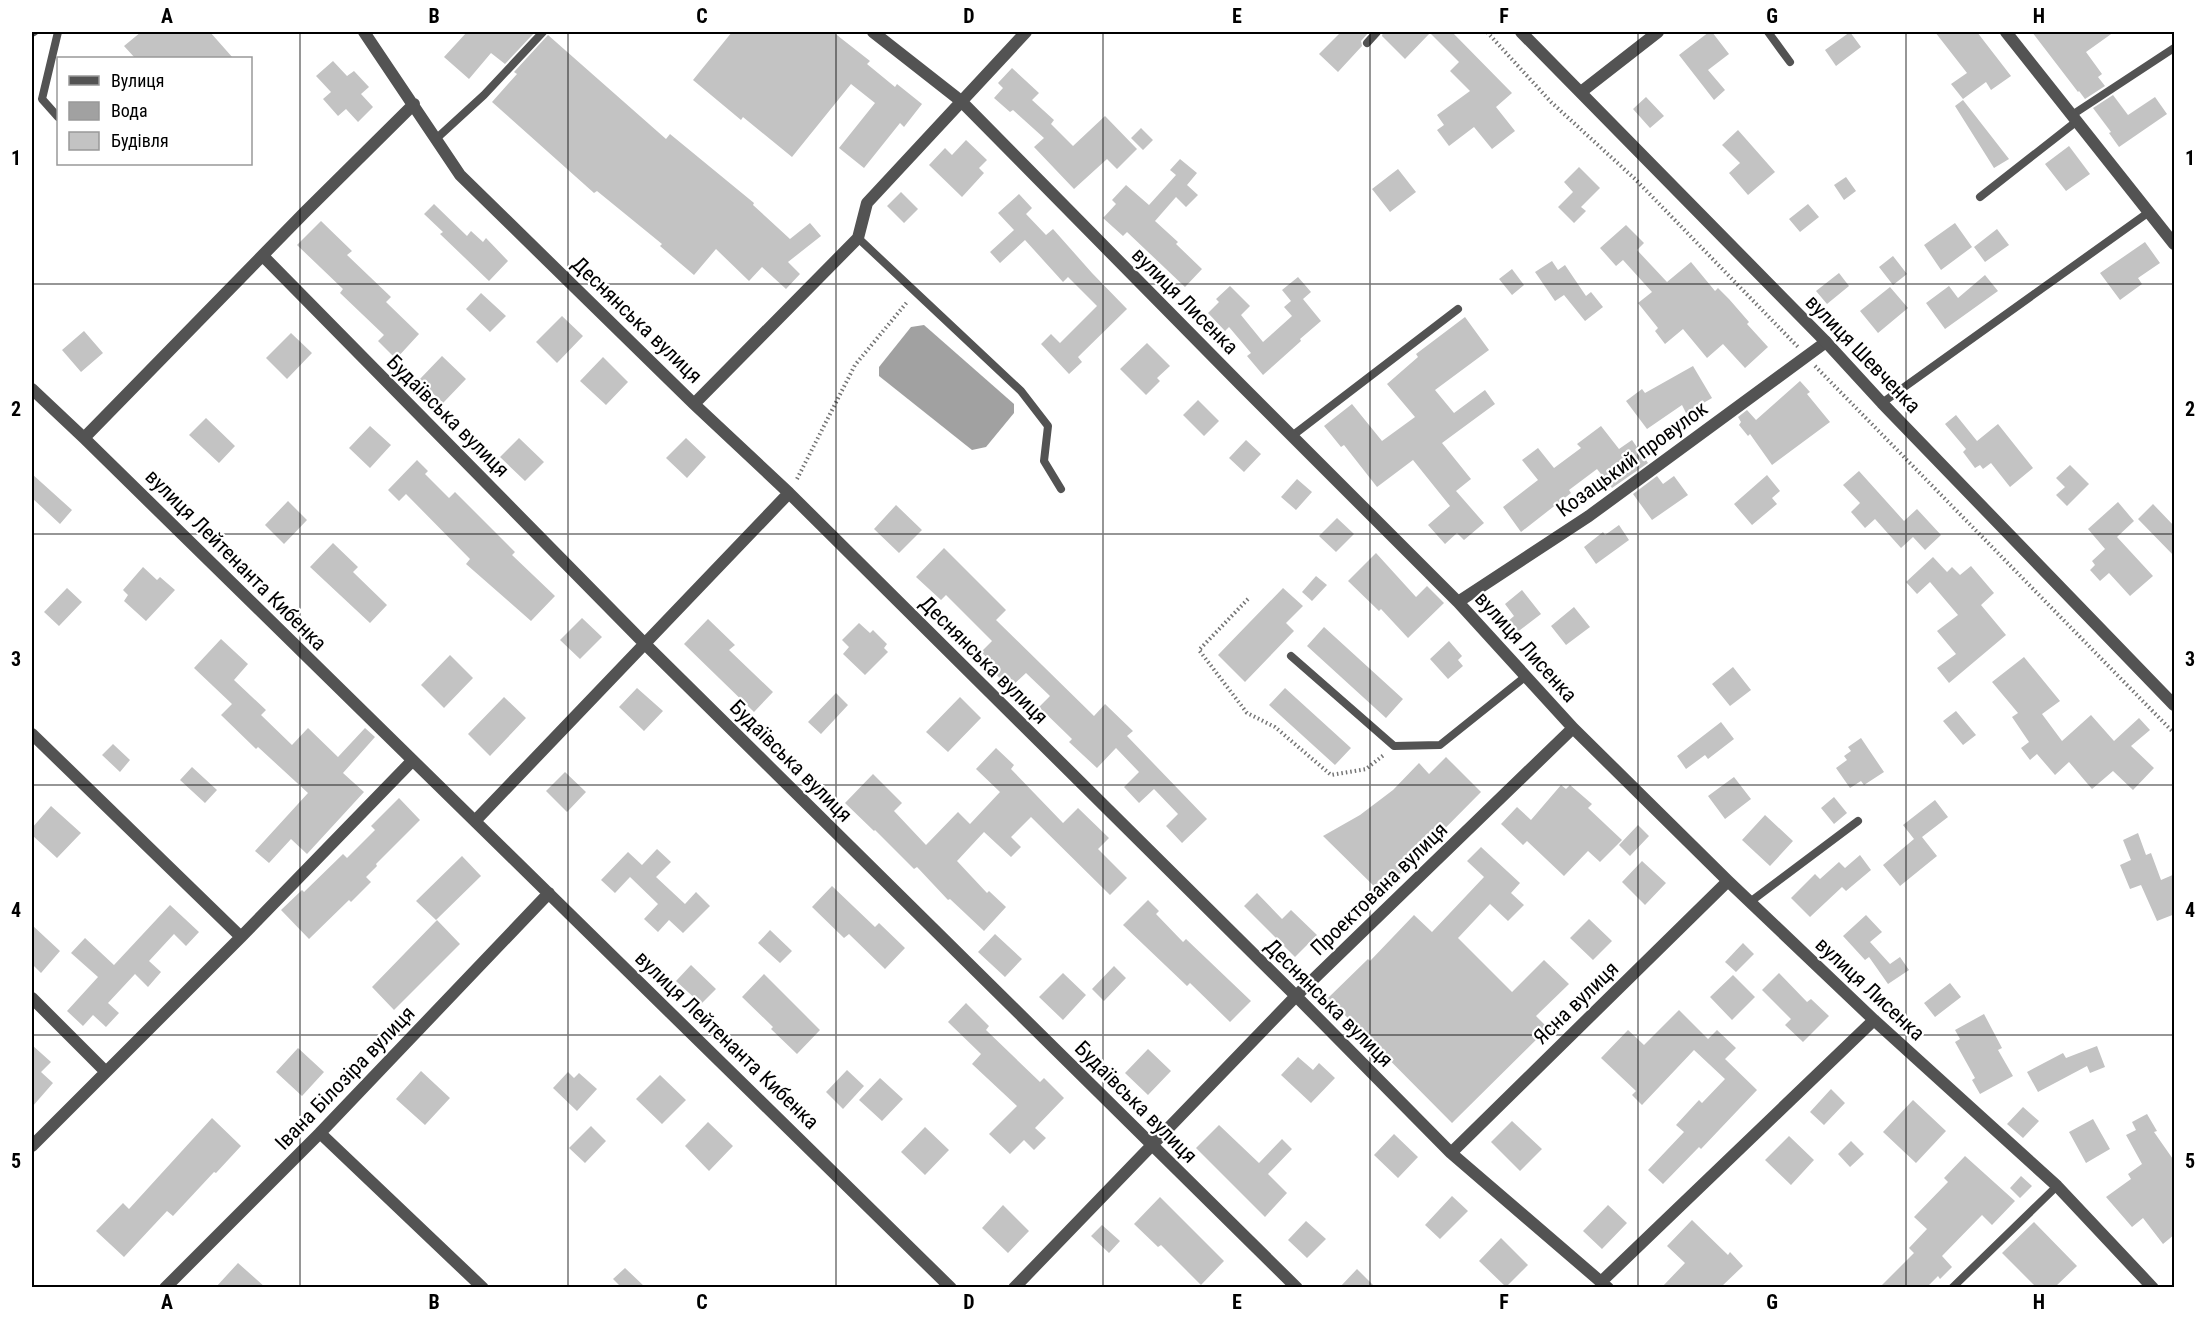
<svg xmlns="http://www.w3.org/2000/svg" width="2206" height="1319" viewBox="0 0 2206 1319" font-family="'Roboto Condensed',sans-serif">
	<rect width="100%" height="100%" fill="#fff"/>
	<path fill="#a1a1a1" d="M924 325 1014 404V413L986 447 972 450 879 376V367L911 327Z"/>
	<path fill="#c3c3c3" d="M141 32H210L233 58H135L124 46Z
		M467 32H535L505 64 491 53 469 79 444 57Z
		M732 32H833L870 61 867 64 895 87 897 84 922 104 904 127 900 123 864 168 839 148 875 103 851 84 792 157 743 117 741 120 693 80Z
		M1341 32H1369L1361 41 1362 46 1338 72 1319 54Z
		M1383 32H1452L1512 93 1496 107 1515 131 1492 149 1474 127 1449 146 1437 130 1444 125 1437 115 1470 91 1450 71 1459 62 1430 33 1405 59 1382 36Z
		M1709 32H1712L1729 54 1708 70 1725 90 1714 100 1679 55Z
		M1850 32 1861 47 1836 66 1825 50Z
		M1935 32H1977L2011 76 1991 90 1986 82 1963 99 1951 84 1967 73Z
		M2032 32H2114L2086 52 2102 74 2098 77 2105 86 2085 99 2079 91 2078 92Z
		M548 35 666 139 670 134 754 203 753 205 790 239 810 223 821 236 788 262 800 274 786 289 762 267 749 281 716 249 694 275 660 246 662 244 597 191 594 193 492 102 517 74 514 72Z
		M333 61 347 76 354 71 369 87 361 94 373 107 358 122 346 109 338 116 323 99 331 92 316 76Z
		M1012 68 1039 93 1032 100 1054 120 1051 124 1073 146 1105 116 1137 149 1117 169 1107 159 1074 189 1034 147 1044 138 1013 110 1010 112 994 98 1003 88 998 83Z
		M2113 95 2128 115 2155 97 2167 114 2119 147 2109 133 2111 132 2093 108Z
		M1646 97 1664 116 1650 128 1633 109Z
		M1963 100 2009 159 1994 168 1955 106Z
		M1141 128 1153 140 1143 150 1131 138Z
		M1738 130 1775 172 1748 195 1729 173 1740 163 1722 145Z
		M966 140 987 160 979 168 984 173 962 197 929 165 945 148 952 155Z
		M2069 146 2090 174 2066 191 2045 164Z
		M1180 159 1197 173 1187 185 1198 195 1186 207 1176 197 1155 221 1178 242 1176 244 1202 269 1185 287 1127 232 1123 236 1103 218 1116 204 1112 200 1126 185 1149 205 1176 175 1170 170Z
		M1579 167 1600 188 1581 207 1586 211 1574 223 1558 207 1573 192 1564 182Z
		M1398 169 1416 192 1390 212 1372 189Z
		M1846 177 1856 191 1844 200 1834 185Z
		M901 192 918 209 904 223 887 206Z
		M1019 194 1032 208 1026 214 1046 235 1053 229 1092 273 1127 309 1078 357 1082 362 1069 374 1041 344 1051 334 1060 343 1097 306 1068 277 1063 282 1025 240 1000 263 990 252 1014 230 998 213Z
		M434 204 467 236 471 231 483 242 486 238 508 261 489 281 440 234 443 232 424 214Z
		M1808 204 1819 217 1800 232 1789 219Z
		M321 221 352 251 347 255 391 297 386 302 419 334 396 359 378 341 384 335 340 293 343 289 297 245Z
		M1955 223 1972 247 1941 270 1924 245Z
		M1626 225 1644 243 1637 250 1667 282 1691 262 1715 291 1718 288 1729 299 1749 322 1747 324 1768 347 1745 368 1723 344 1707 358 1683 329 1665 344 1655 331 1658 328 1638 303 1652 292 1623 260 1616 266 1600 248Z
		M1997 229 2009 245 1985 262 1974 247Z
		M2145 242 2160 263 2138 278 2142 284 2120 300 2100 273Z
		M1893 256 1907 274 1893 285 1879 267Z
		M1552 261 1558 270 1565 265 1586 296 1591 292 1603 307 1585 321 1564 295 1555 301 1535 272Z
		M1512 269 1524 285 1512 295 1499 279Z
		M1839 273 1849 286 1827 304 1816 291Z
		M1985 275 1998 291 1945 329 1926 303 1949 286 1958 298Z
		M1298 277 1311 292 1303 299 1321 321 1300 339 1301 341 1263 375 1247 356 1251 353 1229 327 1225 331 1208 313 1219 302 1216 299 1230 286 1250 306 1241 315 1263 342 1292 316 1284 307 1291 301 1282 290Z
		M1890 287 1908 308 1878 333 1860 311Z
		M481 293 506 316 490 332 466 309Z
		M562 316 583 336 557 363 536 342Z
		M1465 317 1489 350 1435 390 1454 413 1485 390 1495 404 1442 443 1471 479 1456 491 1484 523 1464 540 1457 533 1445 544 1428 525 1450 506 1413 460 1377 487 1344 445 1341 447 1324 426 1352 404 1382 441 1415 417 1387 384 1418 357 1416 354Z
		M84 331 103 353 81 372 62 350Z
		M291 333 312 353 287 379 266 358Z
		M1147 343 1170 366 1157 378 1160 381 1146 395 1120 369Z
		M442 356 466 379 443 403 419 380Z
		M603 357 628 382 606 405 580 381Z
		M1693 366 1712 398 1686 413 1682 405 1647 429 1626 401 1642 389 1645 393Z
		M1800 381 1810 392 1807 394 1830 422 1772 465 1750 434 1748 436 1739 425 1741 422 1738 417 1747 410 1756 420Z
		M1198 400 1219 421 1204 436 1183 415Z
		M1956 415 1977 441 1998 424 2033 468 2010 487 1991 463 1983 469 1980 465 1975 468 1963 452 1966 449 1945 424Z
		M206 418 235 446 219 463 189 435Z
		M370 426 391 445 370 468 349 448Z
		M1601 426 1619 449 1632 440 1648 463 1612 488 1597 469 1569 490 1571 493 1521 532 1503 507 1538 480 1522 460 1538 448 1554 468 1581 448 1577 444Z
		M519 438 544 462 525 481 500 457Z
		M686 438 706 457 687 478 666 458Z
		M1246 440 1261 454 1244 472 1229 458Z
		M417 460 428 471 425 474 449 498 455 492 515 552 512 555 555 596 531 621 466 564 470 559 406 494 399 501 388 490Z
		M2070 465 2089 484 2067 506 2056 495 2065 487 2056 478Z
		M1859 471 1904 521 1917 509 1941 535 1925 550 1913 537 1901 548 1875 519 1865 528 1851 512 1860 503 1843 485Z
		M32 474 72 510 60 524 32 498Z
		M1767 475 1780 491 1772 498 1777 504 1752 525 1734 504Z
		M1657 476 1663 484 1674 476 1688 495 1652 520 1633 494Z
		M1297 479 1312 492 1296 510 1281 497Z
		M288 501 307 520 284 544 265 525Z
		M2118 502 2134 521 2117 537 2153 576 2130 596 2109 573 2100 581 2090 570 2095 565 2092 561 2105 549 2088 529Z
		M2153 504 2175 527V557L2138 519Z
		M896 505 922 530 899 553 874 529Z
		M1337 518 1354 534 1336 552 1319 536Z
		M1619 525 1629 540 1596 564 1584 547 1603 532 1605 535Z
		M333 543 358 567 353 572 387 605 370 623 310 567Z
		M944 548 1006 610 996 620 1094 716 1105 704 1133 731 1127 736 1207 819 1182 843 1166 826 1178 814 1154 789 1139 803 1124 787 1139 772 1116 748 1097 768 1069 742 1072 739 1039 707 1050 696 1026 673 1013 685 1010 681 1006 685 991 669 995 665 981 652 992 641 946 595 941 600 916 577Z
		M1376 553 1416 597 1427 586 1444 603 1408 638 1381 609 1379 611 1348 581Z
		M1933 557 1947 572 1952 567 1960 575 1971 566 1994 593 1981 605 2006 635 1949 683 1937 668 1956 654 1937 631 1958 615 1930 582 1917 594 1906 582Z
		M143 567 157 580 160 577 175 590 146 621 124 601 128 595 123 590Z
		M1316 576 1327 585 1312 601 1302 592Z
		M67 588 82 602 59 626 44 612Z
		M1283 588 1303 606 1286 623 1294 631 1245 682 1218 655Z
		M1522 590 1541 614 1516 633 1507 622 1514 616 1505 604Z
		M1574 607 1590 627 1566 645 1551 626Z
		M582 618 602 637 580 659 560 640Z
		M708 619 735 645 729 650 773 692 754 712 684 644Z
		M859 623 870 633 873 630 887 644 884 648 888 652 865 675 843 654 849 647 842 640Z
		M1324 627 1403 699 1386 718 1307 646Z
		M221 639 248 664 234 680 266 710 261 715 292 745 308 728 338 757 365 728 375 737 343 773 364 792 307 854 291 839 269 863 255 851 308 793 258 747 256 749 221 715 232 704 194 668Z
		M1449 641 1462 656 1458 660 1463 666 1448 679 1430 659Z
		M450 655 473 678 444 708 421 685Z
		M2024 657 2060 701 2042 714 2062 741 2091 715 2114 741 2139 718 2150 730 2131 746 2154 768 2133 790 2113 771 2092 789 2069 762 2055 775 2037 754 2030 760 2021 748 2029 742 2012 717 2018 713 1992 682Z
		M1733 667 1751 690 1730 706 1712 684Z
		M637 688 663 711 644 731 619 707Z
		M1285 688 1351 748 1335 765 1269 705Z
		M836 693 848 705 821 734 808 722Z
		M504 697 526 718 490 756 468 734Z
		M960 697 981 718 948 752 926 732Z
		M1956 711 1976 735 1963 745 1943 721Z
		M1721 722 1734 739 1708 759 1705 755 1686 769 1677 756Z
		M1861 738 1884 772 1864 785 1861 781 1850 788 1836 768 1847 760 1844 756 1851 751 1848 747Z
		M113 744 130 760 120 772 102 755Z
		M996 748 1014 765 1011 769 1063 823 1078 808 1109 838 1098 849 1127 878 1110 895 1031 817 1011 837 1021 847 1011 857 984 832 957 861 987 893 989 891 1006 907 984 931 950 899 948 900 917 867 914 869 875 830 874 831 845 803 873 774 902 803 894 811 926 845 958 812 970 824 1000 792 976 769Z
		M1446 757 1481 792 1381 893 1323 836 1360 815 1393 790 1419 763 1429 774Z
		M192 767 217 790 205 803 180 780Z
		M565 772 586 792 567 812 546 791Z
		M1734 777 1751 799 1725 819 1708 796Z
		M1561 785 1566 789 1570 785 1592 804 1588 808 1622 840 1600 862 1588 851 1564 876 1527 841 1523 845 1501 824 1517 807 1531 820Z
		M1834 797 1847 813 1834 824 1821 808Z
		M399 798 420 820 376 864 377 866 366 877 371 882 351 902 349 900 309 939 281 910 302 890 304 892 343 854 347 858 375 830 371 826Z
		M1935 800 1948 817 1922 837 1937 856 1900 886 1883 865 1914 839 1903 825Z
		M51 806 81 833 57 858 32 835V828Z
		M1765 815 1793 841 1770 866 1742 840Z
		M1638 825 1649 836 1630 856 1619 845Z
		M2138 833 2146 855 2151 853 2161 880 2175 874V914L2157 921 2141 885 2130 889 2120 865 2131 860 2123 840Z
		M1481 847 1520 883 1511 893 1524 905 1508 921 1490 904 1458 938 1512 992 1544 960 1569 984 1536 1016 1548 1028 1452 1123 1328 998 1368 959 1370 961 1414 915 1432 932 1484 877 1467 861Z
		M657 849 671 862 656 877 685 904 696 892 710 906 683 933 669 920 658 932 644 919 658 904 630 877 615 893 601 880 628 852 642 865Z
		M1860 855 1871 870 1846 891 1842 887 1810 917 1791 898 1815 874 1820 879 1839 862 1845 868Z
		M462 856 481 876 436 920 416 901Z
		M1642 861 1666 883 1645 905 1622 882Z
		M832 886 875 927 879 923 905 948 885 969 849 934 844 938 812 907Z
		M1257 893 1282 919 1291 910 1317 935 1295 957 1244 906Z
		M1148 900 1159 911 1156 914 1183 942 1186 939 1251 1001 1230 1022 1190 983 1187 986 1123 925Z
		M170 905 199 932 186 946 174 934 149 961 161 972 148 987 135 974 108 1003 119 1013 106 1027 93 1015 83 1026 67 1011 98 977 71 953 85 938 114 965Z
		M1866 915 1882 932 1870 942 1890 964 1900 957 1909 970 1888 984 1869 957 1865 960 1843 936Z
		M1589 919 1612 941 1593 960 1570 938Z
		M437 920 460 944 394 1010 372 987Z
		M32 925 60 951 41 973 32 964Z
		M770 930 792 951 780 963 758 943Z
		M995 934 1022 959 1005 977 978 952Z
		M1743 943 1754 954 1736 972 1725 962Z
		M691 965 716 989 701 1004 676 981Z
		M1114 966 1126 978 1104 1001 1092 989Z
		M1063 973 1086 995 1063 1020 1039 997Z
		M1779 973 1807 1002 1811 999 1829 1016 1803 1042 1785 1025 1791 1019 1762 990Z
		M764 974 820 1030 797 1054 771 1029 773 1027 742 997Z
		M1733 975 1755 997 1732 1020 1710 997Z
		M1950 983 1961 997 1935 1017 1924 1003Z
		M966 1003 989 1026 986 1030 1040 1082 1044 1078 1064 1098 1035 1128 1046 1138 1034 1150 1024 1140 1010 1154 989 1134 1017 1106 972 1064 981 1054 948 1022Z
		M1679 1010 1708 1039 1717 1030 1736 1048 1725 1059 1757 1090 1701 1149 1699 1147 1663 1184 1648 1170 1684 1132 1676 1125 1699 1100 1702 1103 1725 1079 1694 1050 1642 1105 1632 1095 1636 1091 1601 1058 1628 1030 1644 1045Z
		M1984 1014 2002 1048 1998 1050 2013 1076 1980 1094 1972 1080 1975 1078 1955 1042 1960 1039 1955 1030Z
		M32 1045 51 1062 41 1072 53 1083 32 1107Z
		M2097 1046 2105 1067 2090 1073 2087 1066 2038 1092 2027 1072 2063 1053 2066 1058Z
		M298 1048 324 1072 302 1096 276 1072Z
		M1148 1049 1171 1071 1148 1095 1125 1073Z
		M1298 1057 1313 1070 1319 1063 1335 1078 1311 1103 1281 1075Z
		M847 1070 864 1086 843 1109 826 1092Z
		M421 1071 450 1098 425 1125 396 1099Z
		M568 1072 574 1078 579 1073 597 1089 577 1111 553 1088Z
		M660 1075 686 1100 662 1124 636 1099Z
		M880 1078 903 1099 882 1121 859 1100Z
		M1831 1089 1845 1103 1824 1125 1810 1112Z
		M1913 1100 1946 1131 1916 1163 1883 1132Z
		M2023 1107 2039 1121 2023 1138 2007 1124Z
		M2147 1114 2157 1131 2154 1132 2175 1162V1234L2163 1244 2143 1218 2132 1227 2106 1197 2131 1179 2128 1174 2142 1164 2126 1135 2136 1130 2132 1122Z
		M212 1118 241 1146 216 1173 214 1172 173 1216 167 1211 124 1257 96 1231 123 1203 129 1209Z
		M2093 1119 2110 1149 2086 1163 2069 1132Z
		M1512 1121 1542 1149 1520 1171 1491 1142Z
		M708 1122 733 1146 709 1171 685 1146Z
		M1219 1125 1259 1163 1282 1139 1292 1149 1268 1174 1287 1193 1265 1217 1196 1148Z
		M591 1126 606 1141 585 1163 569 1148Z
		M925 1127 949 1150 925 1175 901 1152Z
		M1394 1134 1418 1157 1398 1178 1374 1155Z
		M1789 1136 1814 1160 1791 1185 1765 1160Z
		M1851 1141 1864 1154 1850 1167 1838 1154Z
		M1965 1156 2015 1201 1992 1225 1982 1215 1942 1256 1952 1267 1940 1279 1938 1276 1927 1287H1880L1914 1253 1909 1248 1927 1229 1914 1217 1948 1182 1944 1178Z
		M2021 1176 2032 1186 2020 1198 2010 1188Z
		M1452 1196 1468 1211 1440 1239 1425 1225Z
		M1160 1197 1224 1261 1201 1285 1161 1245 1158 1247 1134 1224Z
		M1003 1205 1029 1231 1008 1253 982 1228Z
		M1608 1205 1627 1223 1602 1249 1583 1231Z
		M1692 1220 1728 1255 1730 1252 1743 1266 1721 1287H1662L1685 1263 1667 1246Z
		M1306 1221 1326 1239 1307 1258 1288 1240Z
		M2034 1222 2077 1266 2055 1287H2036L2002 1253Z
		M1102 1225 1120 1241 1109 1253 1091 1236Z
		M1501 1238 1528 1265 1506 1287 1479 1261Z
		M238 1263 265 1287H216Z
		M625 1268 645 1287H621L613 1279Z
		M1357 1269 1375 1287H1340Z"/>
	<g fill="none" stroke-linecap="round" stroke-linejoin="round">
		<path stroke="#757575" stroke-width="4" stroke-dasharray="1.5 3" stroke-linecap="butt" d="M1487 32 1551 102 1635 179 1798 347
			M1815 366 2174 733
			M797 479 855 365 908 301
			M1248 599 1199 650 1247 713 1275 727 1331 775 1366 769 1385 754"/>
		<path stroke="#535353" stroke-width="8" d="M58 32 42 99 58 117
			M1768 32 1790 62
			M32 33 34 32
			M1367 43 1377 32
			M2072 115 2174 48
			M437 138 484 95 543 32
			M1980 197 2077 121
			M858 238 1021 391 1048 426 1044 461 1061 489
			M1882 403 2149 212
			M1292 436 1458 309
			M1291 656 1394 746 1440 745 1526 676
			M1750 902 1858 821
			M1952 1288 2057 1186"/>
		<path stroke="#535353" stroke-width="12" d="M364 32 460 175 694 404 789 493 1296 996 1451 1153 1608 1288
			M873 32 961 101 1241 385 1458 602 1573 728 1728 881 1874 1020 2057 1186 2153 1288
			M2006 32 2174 244
			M1581 92 1658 32
			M263 256 644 643 1297 1288
			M32 389 84 438 951 1288
			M694 404 858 238 867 203 1026 32
			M84 438 305 212 414 104
			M1458 602 1589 516 1826 342
			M32 734 241 937
			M475 821 789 493
			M32 998 106 1072
			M320 1133 483 1288
			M32 1146 241 937 412 761
			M1451 1153 1728 881
			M1602 1281 1874 1020
			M165 1288 320 1133 549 893
			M1014 1288 1296 996 1573 728"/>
		<path stroke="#535353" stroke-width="12" d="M1521 32 1826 342 1882 403 2174 705"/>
	</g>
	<path fill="none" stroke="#000" stroke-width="1.5" stroke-opacity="0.55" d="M300 32V1288M568 32V1288M836 32V1288M1103 32V1288M1370 32V1288M1638 32V1288M1906 32V1288M32 284H2174M32 534H2174M32 785H2174M32 1035H2174"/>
	<g text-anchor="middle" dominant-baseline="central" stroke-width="4.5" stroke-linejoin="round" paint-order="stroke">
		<g font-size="21" fill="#000" stroke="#fff">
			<text transform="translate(1185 301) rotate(45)">вулиця Лисенка</text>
			<text transform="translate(637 320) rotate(44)">Деснянська вулиця</text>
			<text transform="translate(1863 354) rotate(46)">вулиця Шевченка</text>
			<text transform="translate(448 416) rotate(45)">Будаївська вулиця</text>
			<text transform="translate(1632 459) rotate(-36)">Козацький провулок</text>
			<text transform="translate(236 560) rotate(45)">вулиця Лейтенанта Кибенка</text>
			<text transform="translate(1526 647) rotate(48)">вулиця Лисенка</text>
			<text transform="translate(984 660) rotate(45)">Деснянська вулиця</text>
			<text transform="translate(791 761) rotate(45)">Будаївська вулиця</text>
			<text transform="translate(1379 889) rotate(-44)">Проектована вулиця</text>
			<text transform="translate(1870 989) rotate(43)">вулиця Лисенка</text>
			<text transform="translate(1329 1003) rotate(45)">Деснянська вулиця</text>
			<text transform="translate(1576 1003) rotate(-44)">Ясна вулиця</text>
			<text transform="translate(727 1040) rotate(44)">вулиця Лейтенанта Кибенка</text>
			<text transform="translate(345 1078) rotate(-46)">Івана Білозіра вулиця</text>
			<text transform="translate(1136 1102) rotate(45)">Будаївська вулиця</text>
		</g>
	</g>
	<rect width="2206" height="1319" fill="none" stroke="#ffffff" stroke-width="66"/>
	<rect x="57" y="57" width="195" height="108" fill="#ffffff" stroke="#999999" stroke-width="1.5"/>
	<rect x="69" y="76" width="30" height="9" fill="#535353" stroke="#999999" stroke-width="1.5"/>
	<text x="111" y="87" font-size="18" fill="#000000">Вулиця</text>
	<rect x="69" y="102" width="30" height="18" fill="#a1a1a1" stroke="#999999" stroke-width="1.5"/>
	<text x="111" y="117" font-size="18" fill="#000000">Вода</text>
	<rect x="69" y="132" width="30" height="18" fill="#c3c3c3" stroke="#999999" stroke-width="1.5"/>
	<text x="111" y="147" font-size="18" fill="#000000">Будівля</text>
	<rect x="33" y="33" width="2140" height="1253" fill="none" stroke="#000" stroke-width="2"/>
	<g font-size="20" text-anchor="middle" font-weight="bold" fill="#000">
		<text x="167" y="23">A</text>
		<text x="434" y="23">B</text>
		<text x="702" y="23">C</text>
		<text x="969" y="23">D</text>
		<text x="1237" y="23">E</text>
		<text x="1504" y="23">F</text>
		<text x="1772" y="23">G</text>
		<text x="2039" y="23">H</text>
		<text x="16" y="165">1</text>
		<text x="2190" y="165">1</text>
		<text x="16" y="416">2</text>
		<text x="2190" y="416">2</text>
		<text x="16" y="666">3</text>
		<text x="2190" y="666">3</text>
		<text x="16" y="917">4</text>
		<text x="2190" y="917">4</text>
		<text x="16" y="1168">5</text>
		<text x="2190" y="1168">5</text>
		<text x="167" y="1309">A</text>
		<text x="434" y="1309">B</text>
		<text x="702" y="1309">C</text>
		<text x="969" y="1309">D</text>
		<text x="1237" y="1309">E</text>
		<text x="1504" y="1309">F</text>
		<text x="1772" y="1309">G</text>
		<text x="2039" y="1309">H</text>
	</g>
</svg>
